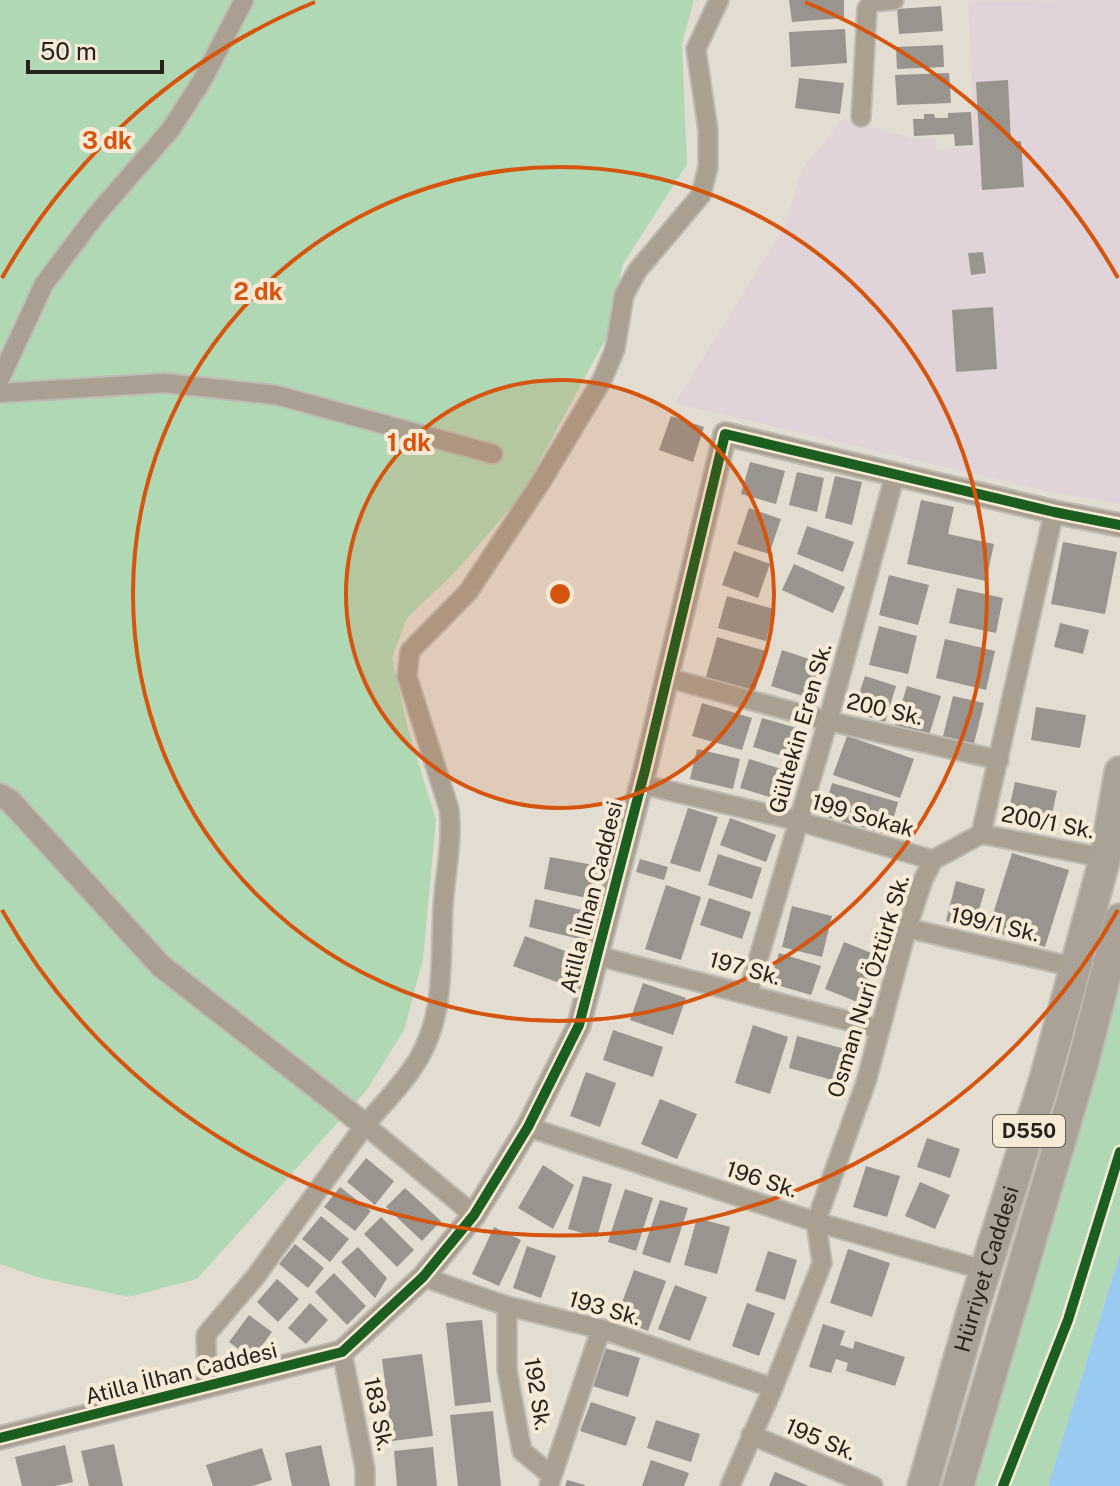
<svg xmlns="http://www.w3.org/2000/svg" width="1120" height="1486" viewBox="0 0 1120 1486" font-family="'Public Sans',sans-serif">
	<rect width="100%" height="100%" fill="#e2dcd1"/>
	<path fill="#e1d4d9" d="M1120 0V504L1046 491 675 403 785 226 802 169 843 119 911 138 935 139 937 149 975 148 968 1Z"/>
	<path fill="#b1d8b5" d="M0 0H694L682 43 687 164 623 264 605 340 521 496 456 571 407 618 392 658 408 729 436 820 423 959 404 1030 366 1091 197 1279 128 1297 37 1277 0 1264Z
		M1120 919V1253L1048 1486H958Z"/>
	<path fill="#9bcaf1" d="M1120 1253V1486H1048Z"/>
	<path fill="#99948d" d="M789 0H844V18L792 22Z
		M941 6 943 31 899 34 897 9Z
		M845 29 847 63 791 67 789 32Z
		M943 45 944 67 897 69 896 47Z
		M949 73 951 103 897 105 895 75Z
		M799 78 844 83 840 114 795 108Z
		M1008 80 1011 142 1021 141 1024 187 982 190 976 82Z
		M971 112 973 145 955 146 954 134 914 136 913 119H924V114H934L935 118H948V113Z
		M983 252 986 273 971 275 968 253Z
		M993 307 997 369 956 372 952 310Z
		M671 416 704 427 693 462 659 450Z
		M750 462 785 471 776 504 741 494Z
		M797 472 824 478 817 512 789 505Z
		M835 476 862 482 852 525 825 518Z
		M921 500 954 507 948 534 994 544 986 581 907 564Z
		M749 508 781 519 769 554 737 544Z
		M807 526 854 542 843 572 797 554Z
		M1063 542 1117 552 1105 614 1051 604Z
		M734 551 770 564 758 598 722 585Z
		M794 564 845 587 833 613 782 590Z
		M889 575 929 585 918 625 879 615Z
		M957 588 1003 598 996 633 949 623Z
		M727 596 774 609 766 641 718 628Z
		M1060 623 1089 630 1083 654 1054 647Z
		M879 626 917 636 908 674 869 665Z
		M717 637 766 651 755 691 706 677Z
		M945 639 995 651 986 690 936 678Z
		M782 650 824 664 812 699 771 686Z
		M865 676 896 686 885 722 853 712Z
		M907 686 941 696 929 735 895 725Z
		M953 696 984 703 973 747 942 740Z
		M702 703 752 718 742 750 692 736Z
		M1036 707 1086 715 1080 748 1031 740Z
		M762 718 807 731 799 761 753 747Z
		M847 736 914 759 900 798 833 775Z
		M697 749 740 759 733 789 690 779Z
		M749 759 795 773 786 802 740 788Z
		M1015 782 1057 791 1050 823 1008 814Z
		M832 783 898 802 889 835 823 816Z
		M688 808 718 817 700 872 670 863Z
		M730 818 776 835 766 862 720 845Z
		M1012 853 1069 870 1045 947 988 930Z
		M718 854 762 868 752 899 708 885Z
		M550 857 599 866 592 899 544 889Z
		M640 859 668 867 664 880 636 872Z
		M956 881 985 889 974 928 946 921Z
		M666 885 701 897 681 960 645 949Z
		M709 898 751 912 742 939 700 925Z
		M535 899 590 912 584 940 529 927Z
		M792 906 832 916 822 957 782 947Z
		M525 936 576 955 565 985 513 966Z
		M844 942 879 956 860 1003 825 989Z
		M779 953 821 966 811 995 770 983Z
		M643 983 686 998 673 1035 630 1020Z
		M753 1025 788 1037 770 1094 735 1083Z
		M613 1030 663 1047 653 1077 603 1060Z
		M797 1036 845 1049 836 1081 789 1068Z
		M586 1072 616 1083 600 1127 570 1116Z
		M660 1099 697 1114 677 1159 641 1144Z
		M927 1138 960 1149 950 1178 917 1167Z
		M366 1158 394 1181 375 1205 347 1182Z
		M543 1165 574 1185 553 1229 518 1208Z
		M866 1166 900 1176 887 1217 853 1207Z
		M583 1176 612 1184 597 1237 568 1229Z
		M920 1182 950 1195 935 1229 905 1216Z
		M340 1187 371 1211 355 1231 324 1207Z
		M405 1188 441 1221 422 1241 386 1207Z
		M625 1189 653 1198 636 1251 608 1242Z
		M660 1200 688 1208 670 1263 642 1254Z
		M321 1216 349 1239 330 1262 302 1239Z
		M381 1217 414 1250 397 1267 364 1234Z
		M697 1218 730 1227 717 1274 684 1265Z
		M494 1227 521 1240 499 1286 472 1274Z
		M295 1244 324 1268 308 1288 279 1264Z
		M527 1246 556 1256 541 1298 513 1288Z
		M358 1247 387 1278 375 1298 341 1262Z
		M848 1249 890 1263 872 1317 830 1303Z
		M768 1251 797 1260 785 1300 755 1291Z
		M634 1270 666 1281 648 1331 616 1319Z
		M334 1273 366 1306 347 1325 315 1292Z
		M277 1279 299 1299 278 1322 257 1302Z
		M675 1285 707 1297 690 1341 658 1329Z
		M310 1303 328 1320 306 1344 288 1328Z
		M747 1303 775 1313 759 1356 732 1346Z
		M249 1315 272 1332 252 1359 229 1342Z
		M482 1320 491 1402 455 1406 446 1323Z
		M823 1324 845 1331 840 1345 853 1349 855 1341 905 1357 895 1386 846 1371 848 1363 836 1359 831 1373 809 1367Z
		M601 1347 640 1358 628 1397 589 1385Z
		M422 1354 433 1436 392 1441 382 1359Z
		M591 1402 636 1417 626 1446 580 1431Z
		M493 1411 501 1486H458L450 1415Z
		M656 1420 700 1434 691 1462 647 1448Z
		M114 1444 123 1486H89L81 1451Z
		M65 1445 73 1482 55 1486H22L15 1457Z
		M321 1445 330 1486H292L285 1453Z
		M433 1447 437 1486H397L394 1451Z
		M262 1448 272 1480 252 1486H213L206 1465Z
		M651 1460 689 1473 684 1486H642Z
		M775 1472 809 1486H769Z
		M567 1480 585 1485V1486H565Z"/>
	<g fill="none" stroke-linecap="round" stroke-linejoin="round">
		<defs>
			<path id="minor" d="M861 117 867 9 872 2 894 0
				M0 379 44 284 96 215 171 129 203 79 244 0
				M0 393 164 383 276 395 493 454
				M668 678 828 721 999 760
				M640 784 798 821 933 860
				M981 834 1105 858
				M907 928 1073 967
				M598 956 880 1029
				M748 994 828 721 895 475
				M365 1125C383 1104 405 1082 419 1058 446 1012 440 957 443 907 445 874 453 842 449 809L407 676 410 651 468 592 539 485 602 380 615 349 624 295 637 271 701 195 708 167V130L696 49 719 0
				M528 1127 816 1222 984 1270
				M423 1277 507 1306 601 1329 773 1388
				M507 1306V1370L522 1451 552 1476
				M342 1352 365 1469V1486
				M207 1387 206 1335 256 1276 365 1125 474 1215
				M751 1435 873 1486
				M549 1485 601 1329
				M730 1486 773 1388 822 1263 816 1222 866 1082 907 928 923 880 933 860 981 834 1054 512"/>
			<path id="tertiary" d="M0 795 10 801 161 966 365 1125
				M0 1438 342 1352 423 1277 474 1215 528 1127 579 1025 645 770 725 434 1054 512 1120 525"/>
			<g id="trunk">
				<path id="s1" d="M923 1486 972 1313 1045 1079 1105 858 1120 772"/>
				<path d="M958 1486 1081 1070 1120 919"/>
			</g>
		</defs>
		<use href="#minor" stroke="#bfbab2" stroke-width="22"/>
		<use href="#tertiary" stroke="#bfbab2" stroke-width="26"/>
		<use href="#trunk" stroke="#bfbab2" stroke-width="34"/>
		<use href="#minor" stroke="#aaa091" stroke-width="18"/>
		<use href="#tertiary" stroke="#aaa091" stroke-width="22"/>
		<use href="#trunk" stroke="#aaa296" stroke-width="30"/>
		<defs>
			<path id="cycleway" d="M0 1438 342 1352 423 1277 474 1215 528 1127 579 1025 645 770 725 434 1054 512 1120 525
				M1003 1486 1068 1320 1120 1152"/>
		</defs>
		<use href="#cycleway" stroke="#f6ead7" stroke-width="15"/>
		<use href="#cycleway" stroke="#1b5e20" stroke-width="10"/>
	</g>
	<circle cx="560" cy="594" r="214" fill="#d5540e" fill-opacity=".12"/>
	<g fill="none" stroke="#d5540e" stroke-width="4">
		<circle cx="560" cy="594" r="214"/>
		<circle cx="560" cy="594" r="427"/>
		<path d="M1118 910A641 641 0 0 1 2 910M2 278A641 641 0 0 1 315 2M805 2A641 641 0 0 1 1118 278"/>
	</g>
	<g text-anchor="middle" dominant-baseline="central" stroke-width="8" stroke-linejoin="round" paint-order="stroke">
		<rect fill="#f6ead7" stroke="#655f54" stroke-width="2" x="993" y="1115" width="72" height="32" rx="6"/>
		<g font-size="20" font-weight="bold" fill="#27231c">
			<text x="1029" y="1131">D550</text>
		</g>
		<g font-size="22" fill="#27231c" stroke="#f6ead7">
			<text transform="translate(885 709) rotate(13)">200 Sk.</text>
			<text transform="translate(800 728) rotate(-74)">Gültekin Eren Sk.</text>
			<text transform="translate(863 815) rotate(16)">199 Sokak</text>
			<text transform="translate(1048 822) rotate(11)">200/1 Sk.</text>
			<text transform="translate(591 897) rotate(-76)">Atilla İlhan Caddesi</text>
			<text transform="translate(995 924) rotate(13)">199/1 Sk.</text>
			<text transform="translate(745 968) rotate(15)">197 Sk.</text>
			<text transform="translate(868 986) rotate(-73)">Osman Nuri Öztürk Sk.</text>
			<text transform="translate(762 1179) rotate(18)">196 Sk.</text>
			<text stroke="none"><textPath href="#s1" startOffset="226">Hürriyet Caddesi</textPath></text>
			<text transform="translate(605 1308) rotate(16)">193 Sk.</text>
			<text transform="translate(181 1373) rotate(-14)">Atilla İlhan Caddesi</text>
			<text transform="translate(538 1394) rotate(81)">192 Sk.</text>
			<text transform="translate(379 1414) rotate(79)">183 Sk.</text>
			<text transform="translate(821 1439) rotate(23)">195 Sk.</text>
		</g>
	</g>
	<circle cx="560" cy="594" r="12" fill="#d5540e" stroke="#f6ead7" stroke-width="4"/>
	<g font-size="24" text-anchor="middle" font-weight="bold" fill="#d5540e" stroke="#f6ead7" stroke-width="8" stroke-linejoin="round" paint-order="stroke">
		<text x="107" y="149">3 dk</text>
		<text x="258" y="300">2 dk</text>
		<text x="409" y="451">1 dk</text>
	</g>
	<path d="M28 60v12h134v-12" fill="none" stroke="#27231c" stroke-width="4"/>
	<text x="40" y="60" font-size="24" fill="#27231c" stroke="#f6ead7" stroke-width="6" paint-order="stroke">50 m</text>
</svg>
